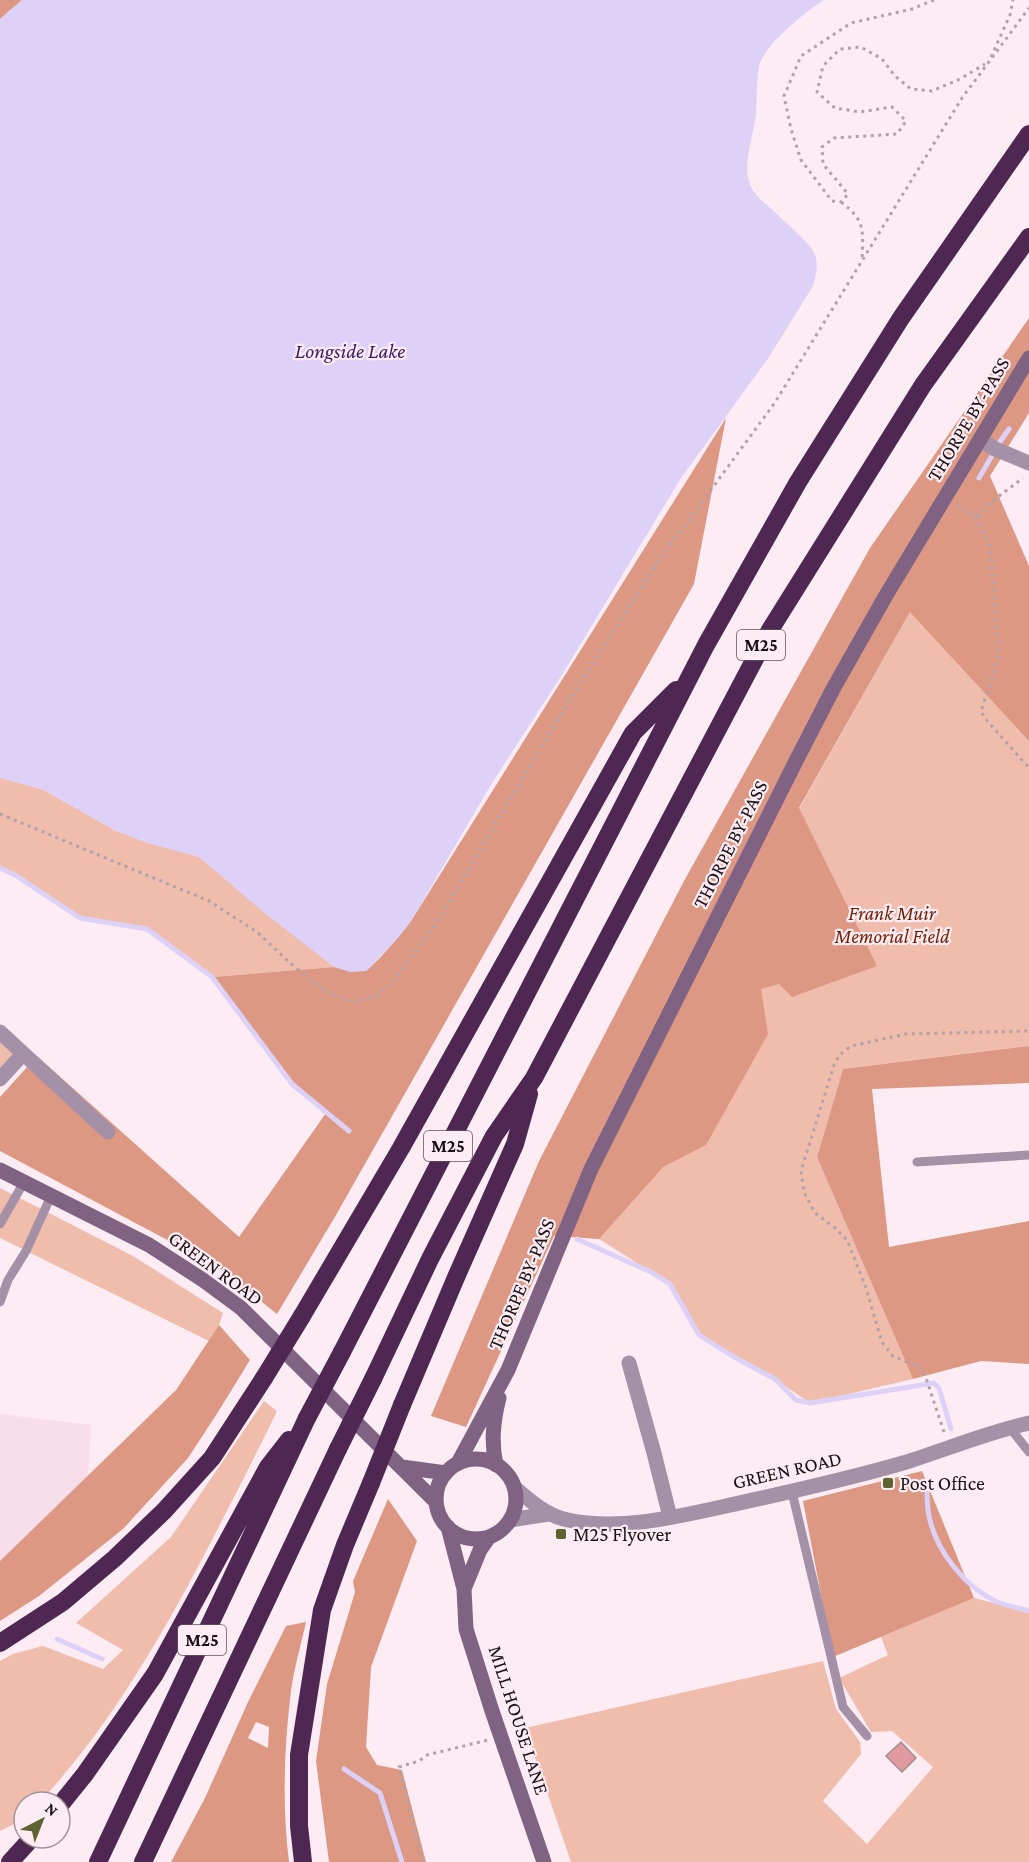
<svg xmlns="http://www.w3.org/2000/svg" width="1029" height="1862" viewBox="0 0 1029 1862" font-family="'Crimson Pro',serif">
	<rect width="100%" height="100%" fill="#feecf4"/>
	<path fill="#f8deea" d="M0 1414 91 1425 88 1476 0 1561Z"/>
	<path fill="#f0bcac" d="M1029 566V1046L843 1069 817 1157 913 1379 810 1403 775 1379 699 1335 670 1284 599 1239 598 1223 799 809 910 612Z
		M0 776 44 790 116 831 199 857 334 967 212 977 147 929 80 918 15 875 0 868Z
		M0 1031 23 1054 0 1076Z
		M0 1188 133 1256 223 1313 219 1325 209 1341 0 1238Z
		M264 1401 277 1411C256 1455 233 1499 211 1542 163 1634 111 1725 40 1802H24V1819L0 1831V1661L13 1654 43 1646 103 1669 123 1650 76 1623 171 1537Z
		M974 1598 1029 1612V1862H571L525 1728 823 1661 836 1709 860 1742 861 1754 823 1801 867 1844 933 1767 892 1731 871 1732 839 1678 888 1655 881 1637Z"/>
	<path fill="#dc9883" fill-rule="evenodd" d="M0 0H22L0 19Z
		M1029 318V413L990 476 1029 566V741L910 612 799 808 877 966 792 997 779 984 761 989 768 1034 706 1145 663 1167 599 1239 554 1236 466 1427 431 1416 539 1161 684 881 870 548Z
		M726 418 694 584 336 1215 277 1314 218 1267 0 1151V1097L37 1056 239 1237 326 1113 292 1084 212 977 334 967 366 971C383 956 397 939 411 921Z
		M1029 1046V1083L872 1089 889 1247 1029 1221V1364L981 1361 913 1379 817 1157 843 1069Z
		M219 1325 250 1360 218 1412 188 1458 123 1529 39 1596 0 1621V1561L176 1390Z
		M922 1471 974 1598 833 1657 803 1501Z
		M388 1499 417 1541 371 1667 366 1747 377 1765 402 1770 426 1862H329L316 1761 327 1684 355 1592 353 1581Z
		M306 1622C301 1645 294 1668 291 1691 284 1747 282 1806 289 1862H171L205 1798 248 1702 286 1626ZM256 1722 269 1727 268 1748 248 1738Z"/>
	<path fill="#ddd1f7" d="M22 0H824C805 12 768 42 760 63 756 75 757 100 756 113 754 134 742 166 750 185 754 194 761 200 768 206 777 214 786 223 795 231 815 250 822 257 813 286L769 357 681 478 562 675 492 783 411 921 398 938 366 971 350 972 334 967 262 911 199 857 147 843 116 831 44 790 0 778V19Z"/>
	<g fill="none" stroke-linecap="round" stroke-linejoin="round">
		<path stroke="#ddd1f7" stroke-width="5" d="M997 446 1009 429
			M979 478 993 454
			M0 868 15 875 80 918 147 929 212 977 292 1084 349 1131
			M577 1239 651 1272 670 1284 699 1335 734 1357 775 1379 796 1400 810 1403 934 1383 939 1388 951 1429
			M927 1488C927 1497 927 1507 929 1516 936 1551 965 1587 997 1602 1007 1606 1019 1608 1029 1611
			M57 1639 102 1659
			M344 1769 380 1793 402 1862"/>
	</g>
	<path fill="#e29aa1" stroke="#a18e90" stroke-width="1.5" d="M901 1742 916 1758 902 1772 886 1756Z"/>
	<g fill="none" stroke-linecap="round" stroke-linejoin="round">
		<path stroke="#b0a2a8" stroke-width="3" stroke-dasharray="3 4.5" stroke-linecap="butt" d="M934 0 912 9 851 23 801 56 784 96 791 129 801 160 832 201 841 202 848 194 823 164 822 147 834 138 897 134 906 121 892 107 860 112 835 108 817 92 823 66 840 49 861 47 882 59 895 76 911 89 932 91 960 79 985 64
			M991 57 1010 15 1013 0
			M841 202C866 221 863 231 862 260
			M958 505 976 517 991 502 1023 478
			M976 517 990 545 998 640V660L981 711 984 717 1029 768
			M0 814 209 901 257 932 290 963 325 991 352 1002 376 997 394 981 437 922 581 681 660 559 774 404 962 98 1029 8
			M944 1432 925 1375 920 1368 893 1356 882 1342 865 1285 847 1240 834 1227 815 1213 804 1192 801 1171 835 1062 842 1053 851 1046 906 1034 1029 1031
			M422 1862 399 1767 419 1761 427 1755 488 1740"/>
		<path stroke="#a591a7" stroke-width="9" d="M917 1162 1029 1155
			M0 1224 24 1182
			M0 1302 8 1280 26 1251 51 1196
			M1010 1428 1029 1452
			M792 1492 843 1707 867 1736"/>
		<path stroke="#a591a7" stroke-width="15" d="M980 440 995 449 1029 463
			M0 1032 108 1132
			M0 1079 23 1054
			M629 1363 654 1453 670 1517
			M514 1487C530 1501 547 1516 568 1520 618 1531 677 1517 726 1506 785 1493 845 1480 903 1463 945 1450 985 1433 1029 1423
			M510 1520 549 1514"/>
		<path stroke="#806383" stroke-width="15" d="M0 1170 149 1245 203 1280 241 1308 436 1502
			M436 1499a40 40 0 1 1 80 0a40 40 0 1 1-80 0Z
			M458 1463 508 1370 591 1169 797 759 833 689 885 597 1029 358
			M496 1465C491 1442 493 1422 499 1398
			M402 1467 446 1473
			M448 1527 464 1589 466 1629 492 1711 544 1862
			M464 1589 480 1550 489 1537"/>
		<path stroke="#4e2752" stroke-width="18" d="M302 1316 401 1148 633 733 676 690
			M342 1352 706 645 798 482 901 318 1029 134
			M373 1379 430 1259 494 1136 534 1078 770 630 923 385 1029 237
			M402 1405 457 1275 515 1144 529 1094
			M0 1643 63 1602 115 1558 164 1511 212 1458 264 1378
			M60 1805 85 1774 155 1674 268 1467 289 1440
			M98 1862 307 1418
			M143 1862 338 1449
			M303 1862 299 1826V1755L322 1610 345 1545 371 1483"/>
		<path stroke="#4e2752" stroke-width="18" d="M264 1378 302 1316
			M307 1418 342 1352
			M338 1449 373 1379
			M371 1483 402 1405
			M10 1862 31 1839"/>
	</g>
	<g fill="#5e622f" stroke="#feecf4" stroke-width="2">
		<rect x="882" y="1477" width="12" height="12" rx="3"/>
		<rect x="555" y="1528" width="12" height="12" rx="3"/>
	</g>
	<g text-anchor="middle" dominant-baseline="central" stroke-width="4.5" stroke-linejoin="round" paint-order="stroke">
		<g fill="#feecf4" stroke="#5d5357" stroke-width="1.5">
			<rect x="737" y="630" width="48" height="30" rx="4.5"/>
			<rect x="424" y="1131" width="48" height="30" rx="4.5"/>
			<rect x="178" y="1625" width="48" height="30" rx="4.5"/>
		</g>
		<g font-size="18" font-weight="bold" fill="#181214">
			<text x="761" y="645">M25</text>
			<text x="448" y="1146">M25</text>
			<text x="202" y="1640">M25</text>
		</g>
		<g font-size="20" fill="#181214" stroke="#feecf4">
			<text transform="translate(968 419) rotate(-59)">THORPE BY-PASS</text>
			<text transform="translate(730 844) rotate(-63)">THORPE BY-PASS</text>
			<text transform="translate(216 1268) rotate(36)">GREEN ROAD</text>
			<text transform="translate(521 1284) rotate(-67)">THORPE BY-PASS</text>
			<text transform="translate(787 1470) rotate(-13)">GREEN ROAD</text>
			<text transform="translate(519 1720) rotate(72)">MILL HOUSE LANE</text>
		</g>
		<g font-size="20" font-style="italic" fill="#6e1f02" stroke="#feecf4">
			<text x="892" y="913">Frank Muir<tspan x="892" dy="23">Memorial Field</tspan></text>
		</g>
		<g font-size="20" fill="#181214" stroke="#feecf4" text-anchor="start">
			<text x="900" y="1483">Post Office</text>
			<text x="573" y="1534">M25 Flyover</text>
		</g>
		<g font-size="21" font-style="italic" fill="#391c61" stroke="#feecf4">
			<text x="350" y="351">Longside Lake</text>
		</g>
	</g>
	<g transform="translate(42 1820) rotate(42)"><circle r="28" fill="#feecf4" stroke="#a2959a" stroke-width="1.5"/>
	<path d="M0-4.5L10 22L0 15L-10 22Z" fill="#5e622f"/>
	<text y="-9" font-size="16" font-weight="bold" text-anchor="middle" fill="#181214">N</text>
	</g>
</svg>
